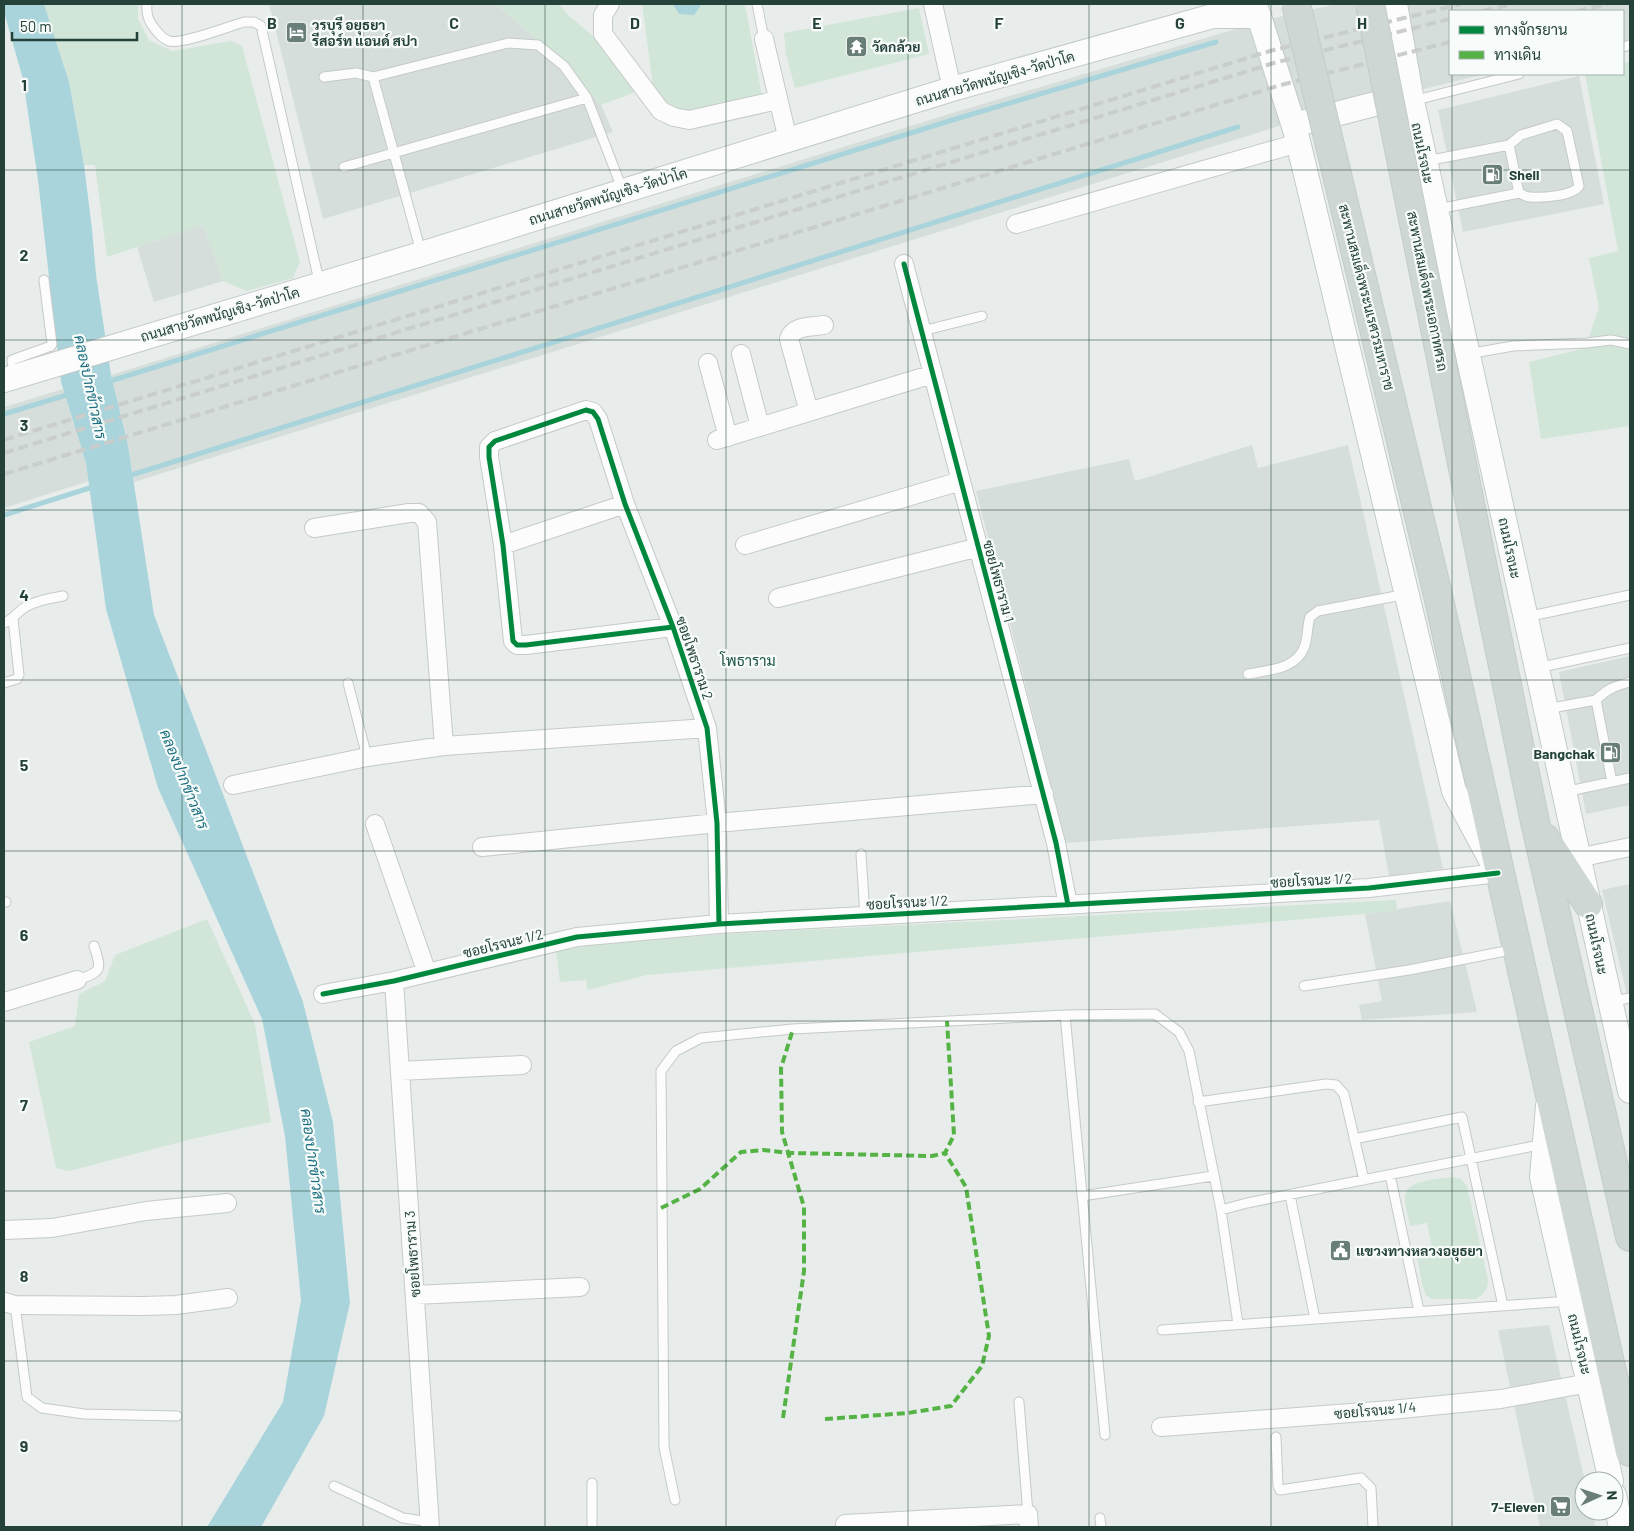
<svg xmlns="http://www.w3.org/2000/svg" width="1634" height="1531" viewBox="0 0 1634 1531" font-family="Barlow,Sarabun,sans-serif">
	<rect width="100%" height="100%" fill="#e8edeb"/>
	<path fill="#d6dedb" d="M269 4H496L570 69 601 105 613 132 323 219Z
		M1336 4H1630V40L1623 42V11H1450V74H1485L1295 121 134 482 128 445 111 375 949 114 1266 20Z
		M1579 76 1604 204 1463 232 1438 110Z
		M203 225 223 281 154 302 137 247Z
		M63 389 86 463 89 481 4 508V407Z
		M1252 445 1258 468 1348 445 1443 869 1389 876 1379 820 1066 843 976 491 1129 459 1135 481Z
		M1630 656V805L1586 814 1559 672Z
		M1630 884V1007L1602 890Z
		M1450 901 1477 1012 1362 1020 1359 1005 1382 1001 1365 914Z
		M1549 1325 1585 1481 1584 1511H1592L1595 1527H1540L1498 1330Z"/>
	<path fill="#d1e6d8" d="M44 4H138V19L149 40 172 51 231 41 242 46 300 262 293 278 247 291 223 281 203 225 107 257 95 165H84L69 82Z
		M496 4H559L568 15 599 41 638 91 601 105 570 69Z
		M642 4H745L762 96 697 113 680 111 663 100 653 86Z
		M919 8 929 54 795 88 786 54 784 33Z
		M1630 61V426L1541 439 1529 362 1585 348 1599 308 1589 258 1618 251 1585 74H1623V64Z
		M1396 900 1397 910 1365 914 647 975 587 990 586 980 560 982 556 951 585 946 724 934Z
		M207 919 255 1024 271 1122 196 1138 69 1171 56 1168 29 1042 75 1026 79 994 105 981 115 955Z
		M1454 1177 1461 1179 1467 1186 1488 1280 1487 1288 1482 1295 1475 1299H1432L1426 1295 1423 1288 1417 1257 1433 1253 1427 1223 1410 1226C1409 1217 1404 1206 1405 1197 1406 1179 1440 1179 1454 1177Z"/>
	<path fill="#a9d4db" d="M4 4H44L69 82 84 165 92 229 96 275 111 375 128 445 154 615 303 1002 333 1122 350 1303 324 1416 261 1527H207L283 1402 301 1300 285 1136 262 1019 158 788 106 609 86 463 61 382 38 180 23 79 4 12Z
		M673 4H702L694 15 679 14Z"/>
	<g fill="none" stroke-linecap="round" stroke-linejoin="round">
		<path stroke="#a9d4db" stroke-width="5" d="M107 382 959 118 1216 42
			M4 414 70 394
			M128 476 1238 127
			M4 515 96 486"/>
		<defs>
			<path id="lane" d="M147 4C146 14 148 21 155 29 158 33 163 39 169 41 181 45 230 26 244 22H254L261 26 320 285
				M757 4 764 39
				M1623 47 1630 45
				M324 77 356 73 373 77
				M1412 101 1519 74
				M1509 145 1519 193
				M1426 161 1509 145 1521 135 1557 124 1567 131 1579 186C1574 196 1541 198 1530 197 1527 197 1523 195 1519 193L1438 209
				M344 167 587 98
				M421 252 373 77 508 43 538 45 564 66 587 98 623 191
				M922 331 982 316
				M1468 354 1513 346 1587 343 1611 340 1630 344
				M14 376 12 360 51 346 52 344 44 280
				M1526 617 1630 595
				M4 623C14 619 18 611 27 606 38 600 51 598 63 596
				M1537 668 1630 648
				M1248 674C1269 670 1298 669 1305 645 1308 636 1307 626 1310 617L1318 611 1407 594
				M4 683 17 679 19 675 13 619
				M348 683 367 757
				M1596 700C1607 689 1615 686 1630 682
				M1546 709 1596 700 1612 782
				M1564 792 1630 778
				M861 854 865 916
				M4 902H6
				M77 980C102 972 102 970 94 946
				M1304 986 1409 970 1516 949
				M1612 1001 1630 998
				M1065 1015 1105 1435
				M1198 1102 1326 1084 1336 1085 1344 1094 1364 1180
				M1354 1139 1462 1117 1503 1306
				M1390 1175 1419 1311
				M1290 1195 1315 1319
				M1082 1196 1213 1176
				M1221 1210 1247 1203 1544 1144
				M15 1305 27 1397 42 1408 84 1414 177 1416
				M1162 1330 1570 1301
				M1019 1402 1028 1514
				M1276 1437 1278 1486 1280 1490 1361 1478 1371 1488 1373 1527
				M334 1486 403 1518 430 1522
				M675 1500 664 1447 661 1071 676 1051 701 1038 793 1029 1065 1015 1155 1014 1179 1032 1189 1051 1221 1210 1238 1324
				M1100 1518 1101 1527
				M592 1527V1483"/>
			<path id="street" d="M610 4 603 15V34L661 111 674 117 689 120 778 100
				M933 4 952 89
				M764 39 788 140
				M1016 224 1298 143
				M904 264 1056 843 1068 905
				M741 354 760 427
				M708 363 728 437
				M809 412 789 339C793 325 812 327 824 325
				M717 440 933 374
				M314 528 409 513H419L427 522 444 746
				M503 545 625 504
				M745 545 961 481
				M778 598 979 547
				M673 627 526 645H517L513 641 503 545 489 457V447L495 441 586 410 593 412 598 419 625 504 673 627 707 728 717 823 719 924
				M233 785 367 757 444 746 707 728
				M375 824 427 973
				M482 847 717 823 1044 794
				M1578 858 1630 847
				M394 981 430 1527
				M323 994 394 981 577 937 719 924 1369 888 1498 873
				M4 1002 77 980
				M400 1071 522 1065
				M4 1230 52 1228 146 1211 227 1203
				M415 1295 580 1287
				M4 1302 15 1305 143 1306 176 1305 228 1298
				M1161 1427 1391 1410 1501 1399 1589 1383
				M845 1524 1028 1514 1029 1527"/>
			<path id="secondary" d="M1254 4 1259 16 1296 133 1454 791 1492 862
				M1395 4 1412 101 1630 1091
				M1305 122 1398 98 1406 100
				M4 380 421 254 952 89 1213 16H1259
				M1548 1106 1542 1177 1611 1481
				M1614 1495 1621 1527"/>
			<path id="primary" d="M1485 578 1535 822 1630 1237
				M1437 591 1630 1452
				M1545 838 1588 904"/>
		</defs>
		<use href="#lane" stroke="#c5cac8" stroke-width="11"/>
		<use href="#street" stroke="#c5cac8" stroke-width="20"/>
		<use href="#secondary" stroke="#c3cbc8" stroke-width="26"/>
		<use href="#primary" stroke="#c3ccc9" stroke-width="30"/>
		<use href="#lane" stroke="#fcfcfc" stroke-width="9"/>
		<use href="#street" stroke="#fcfcfc" stroke-width="18"/>
		<use href="#secondary" stroke="#fcfcfc" stroke-width="24"/>
		<use href="#primary" stroke="#cfd7d5" stroke-width="28"/>
		<path stroke="#c9cdcc" stroke-width="4" stroke-dasharray="10 5" stroke-linecap="butt" d="M1483 11 1513 4
			M1577 11 1608 4
			M4 440 1270 51 1461 4
			M4 453 1274 63 1450 19
			M4 474 1281 85 1450 42"/>
		<defs>
			<path id="primary-bridge" d="M1296 4 1437 591
				M1370 4 1485 578"/>
		</defs>
		<use href="#primary-bridge" stroke="#c3ccc9" stroke-width="30" stroke-linecap="butt"/>
		<use href="#primary-bridge" stroke="#cfd7d5" stroke-width="28"/>
		<path stroke="#55b346" stroke-width="4" stroke-dasharray="8 4" stroke-linecap="butt" d="M661 1208 700 1189 741 1152 763 1150 789 1153 932 1156 945 1153 954 1135 947 1021
			M783 1418 804 1271V1207L782 1132 781 1068 793 1029
			M825 1419 908 1413 951 1406 982 1366 989 1336 966 1187 945 1153"/>
		<defs>
			<path id="cycleway" d="M904 264 1056 843 1068 905
				M673 627 526 645H517L513 641 503 545 489 457V447L495 441 586 410 593 412 598 419 625 504 673 627 707 728 717 823 719 924
				M323 994 394 981 577 937 719 924 1369 888 1498 873"/>
		</defs>
		<use href="#cycleway" stroke="#f7fbf9" stroke-width="8"/>
		<use href="#cycleway" stroke="#00873e" stroke-width="5"/>
	</g>
	<path fill="none" stroke="#24423a" stroke-width="1" stroke-opacity="0.55" d="M182 4V1527M363 4V1527M545 4V1527M726 4V1527M908 4V1527M1089 4V1527M1271 4V1527M1452 4V11M1452 74V1527M4 170H1630M4 340H1630M4 510H1630M4 680H1630M4 851H1630M4 1021H1630M4 1191H1630M4 1361H1630"/>
	<defs>
		<symbol id="hotel-square" viewBox="-11 -11 22 22"><rect x="-9" y="-9" width="18" height="18" rx="4" fill="#697e78" stroke="#f7fbf9"/><path d="M-6-4.5h1.5V1H6V5H4.5V3h-9V5H-6ZM-4 0a1.8 1.8 0 1 1 3.6 0ZM.5 0V-2.5h3Q6-2.5 6 0Z" fill="#fff"/></symbol>
		<symbol id="temple-square" viewBox="-11 -11 22 22"><rect x="-9" y="-9" width="18" height="18" rx="4" fill="#697e78" stroke="#f7fbf9"/><path d="M0-6L5-2H3V0L6.5 2.5H4V6H1.5V3h-3V6H-4V2.5H-6.5L-3 0V-2H-5Z" fill="#fff"/></symbol>
		<symbol id="fuel-square" viewBox="-11 -11 22 22"><rect x="-9" y="-9" width="18" height="18" rx="4" fill="#697e78" stroke="#f7fbf9"/><path d="M-5.5-6h7V0h2V4h1.3V-2.5L3-4.5l.8-.8L6-3V5H2.5V1h-1V6h-7ZM-4.2-4.7v3.2H.2V-4.7Z" fill="#fff"/></symbol>
		<symbol id="civic-square" viewBox="-11 -11 22 22"><rect x="-9" y="-9" width="18" height="18" rx="4" fill="#697e78" stroke="#f7fbf9"/><path d="M-.6-6.5H3V-4.5H.6V-3L4-1V1h2V6H-6V1h2V-1L-.6-3ZM-1.2 2.5V6h2.4V2.5Z" fill="#fff"/></symbol>
		<symbol id="supermarket-square" viewBox="-11 -11 22 22"><rect x="-9" y="-9" width="18" height="18" rx="4" fill="#697e78" stroke="#f7fbf9"/><path d="M-6-5.5h2.5l.6 2H6L4.5 2H-2.5L-4.4-4H-6ZM-1.5 3.2a1.3 1.3 0 1 0 .1 0ZM3 3.2a1.3 1.3 0 1 0 .1 0Z" fill="#fff"/></symbol>
	</defs>
	<g fill-rule="evenodd">
		<use href="#hotel-square" x="284" y="20" width="25" height="25"/>
		<use href="#temple-square" x="844" y="34" width="25" height="25"/>
		<use href="#fuel-square" x="1480" y="162" width="25" height="25"/>
		<use href="#fuel-square" x="1598" y="740" width="25" height="25"/>
		<use href="#civic-square" x="1328" y="1238" width="25" height="25"/>
		<use href="#supermarket-square" x="1548" y="1494" width="25" height="25"/>
	</g>
	<g text-anchor="middle" dominant-baseline="central" stroke-width="4.5" stroke-linejoin="round" paint-order="stroke">
		<g font-size="14" font-weight="bold" fill="#24423a" stroke="#f7fbf9" text-anchor="start">
			<text x="312" y="24">วรบุรี อยุธยา<tspan x="312" dy="16">รีสอร์ท แอนด์ สปา</tspan></text>
			<text x="872" y="46">วัดกล้วย</text>
			<text x="1509" y="174">Shell</text>
			<text x="1595" y="753" text-anchor="end">Bangchak</text>
			<text x="1356" y="1250">แขวงทางหลวงอยุธยา</text>
			<text x="1545" y="1506" text-anchor="end">7-Eleven</text>
		</g>
		<g font-size="14" fill="#24423a" stroke="#f7fbf9">
			<text transform="translate(995 78) rotate(-16)">ถนนสายวัดพนัญเชิง-วัดป่าโค</text>
			<text transform="translate(1423 153) rotate(78)">ถนนโรจนะ</text>
			<text transform="translate(608 196) rotate(-17)">ถนนสายวัดพนัญเชิง-วัดป่าโค</text>
			<text transform="translate(1428 291) rotate(79)">สะพานสมเด็จพระเอกาทศรถ</text>
			<text transform="translate(1367 297) rotate(76)">สะพานสมเด็จพระนเรศวรมหาราช</text>
			<text transform="translate(220 314) rotate(-16)">ถนนสายวัดพนัญเชิง-วัดป่าโค</text>
			<text transform="translate(1510 548) rotate(78)">ถนนโรจนะ</text>
			<text transform="translate(999 581) rotate(75)">ซอยโพธาราม 1</text>
			<text transform="translate(695 658) rotate(71)">ซอยโพธาราม 2</text>
			<text transform="translate(1311 880) rotate(-3)">ซอยโรจนะ 1/2</text>
			<text transform="translate(907 902) rotate(-3)">ซอยโรจนะ 1/2</text>
			<text transform="translate(503 943) rotate(-14)">ซอยโรจนะ 1/2</text>
			<text transform="translate(1597 944) rotate(78)">ถนนโรจนะ</text>
			<text transform="translate(412 1254) rotate(-94)">ซอยโพธาราม 3</text>
			<text transform="translate(1580 1344) rotate(77)">ถนนโรจนะ</text>
			<text transform="translate(1375 1410) rotate(-5)">ซอยโรจนะ 1/4</text>
		</g>
		<g font-size="15" font-style="italic" fill="#1c6f80" stroke="#f7fbf9">
			<text transform="translate(91 387) rotate(78)">คลองปากข้าวสาร</text>
			<text transform="translate(185 779) rotate(68)">คลองปากข้าวสาร</text>
			<text transform="translate(314 1161) rotate(82)">คลองปากข้าวสาร</text>
		</g>
		<g font-size="15" fill="#1f5548" stroke="#f7fbf9">
			<text x="748" y="660">โพธาราม</text>
		</g>
	</g>
	<g font-size="16" text-anchor="middle" font-weight="bold" fill="#24423a" stroke="#f7fbf9" stroke-width="4.5" stroke-linejoin="round" paint-order="stroke">
		<text x="272" y="29">B</text>
		<text x="454" y="29">C</text>
		<text x="635" y="29">D</text>
		<text x="817" y="29">E</text>
		<text x="999" y="29">F</text>
		<text x="1180" y="29">G</text>
		<text x="1362" y="29">H</text>
		<text x="24" y="91">1</text>
		<text x="24" y="261">2</text>
		<text x="24" y="431">3</text>
		<text x="24" y="601">4</text>
		<text x="24" y="771">5</text>
		<text x="24" y="941">6</text>
		<text x="24" y="1111">7</text>
		<text x="24" y="1282">8</text>
		<text x="24" y="1452">9</text>
	</g>
	<rect width="1634" height="1531" fill="none" stroke="#24423a" stroke-width="10"/>
	<rect x="1449" y="10" width="175" height="65" fill="#f7fbf9" stroke="#a3b1ad"/>
	<rect x="1459" y="26" width="25" height="8" fill="#00873e" stroke="#a3b1ad"/>
	<text x="1494" y="35" font-size="15" fill="#24423a">ทางจักรยาน</text>
	<rect x="1459" y="51" width="25" height="8" fill="#55b346" stroke="#a3b1ad"/>
	<text x="1494" y="60" font-size="15" fill="#24423a">ทางเดิน</text>
	<g transform="translate(1599 1496) rotate(87)"><circle r="24" fill="#f7fbf9" stroke="#a3b1ad"/>
	<path d="M0-4L9 19L0 12L-9 19Z" fill="#697e78"/>
	<text y="-8" font-size="14" font-weight="bold" text-anchor="middle" fill="#24423a">N</text>
	</g>
	<path d="M12 32v8h125v-8" fill="none" stroke="#24423a" stroke-width="2.5"/>
	<text x="20" y="32" font-size="15" fill="#24423a" stroke="#f7fbf9" stroke-width="4" paint-order="stroke">50 m</text>
</svg>
